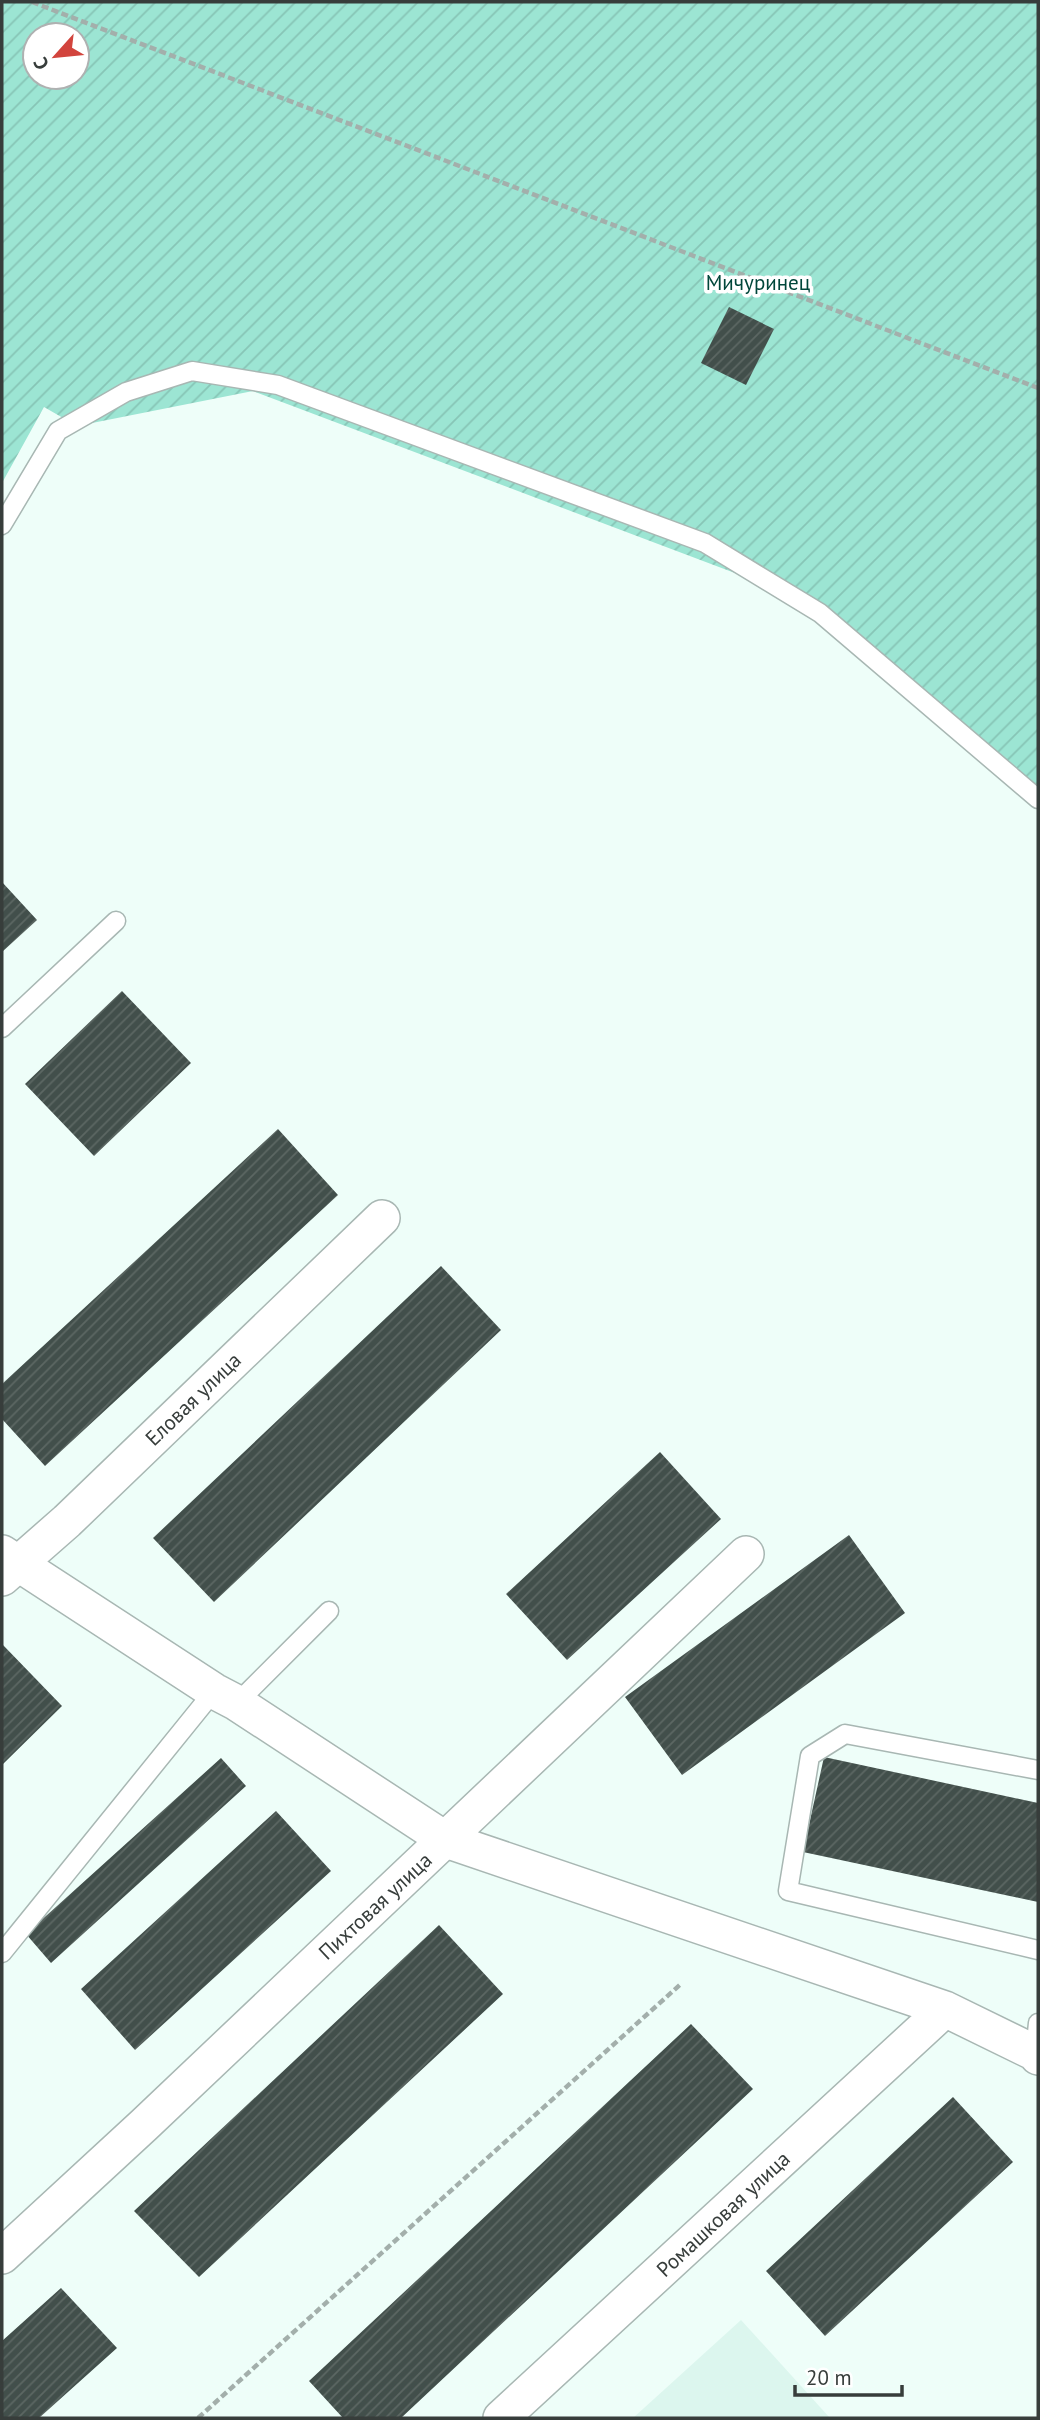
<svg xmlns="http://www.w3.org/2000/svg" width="1040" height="2420" viewBox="0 0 1040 2420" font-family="'PT Sans',sans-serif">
	<defs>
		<pattern id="garden-furrows" width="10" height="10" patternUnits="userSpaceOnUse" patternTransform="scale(1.75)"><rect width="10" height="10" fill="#9ce5d3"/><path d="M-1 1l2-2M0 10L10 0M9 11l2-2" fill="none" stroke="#87c5b6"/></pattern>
		<pattern id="building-hatch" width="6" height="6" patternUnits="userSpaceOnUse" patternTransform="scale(1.75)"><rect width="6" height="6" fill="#424f4b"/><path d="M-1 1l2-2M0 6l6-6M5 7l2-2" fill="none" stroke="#5c6763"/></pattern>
	</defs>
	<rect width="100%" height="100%" fill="#eefef9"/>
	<path fill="#dcf6ee" d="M741 2320 830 2418H633Z"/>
	<path fill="url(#garden-furrows)" fill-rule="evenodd" d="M2 2H1038V808L793 595 253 391 77 426 44 407 2 483ZM35 35H77V77H35Z"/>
	<path fill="url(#building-hatch)" d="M729 307 774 329 746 385 701 363Z
		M2 882 37 920 2 952Z
		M122 991 191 1063 94 1156 25 1084Z
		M278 1129 338 1195 45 1466 2 1419V1384Z
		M441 1266 501 1330 214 1602 153 1538Z
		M660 1452 721 1519 567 1660 506 1594Z
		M849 1535 905 1613 682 1775 625 1697Z
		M3 1645 62 1706 2 1765V1646Z
		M824 1757 1038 1803V1902L803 1852Z
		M221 1758 246 1786 51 1963 26 1934Z
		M276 1811 331 1871 135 2050 81 1989Z
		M439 1925 503 1994 199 2277 134 2211Z
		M691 2024 753 2089 401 2418H343L309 2381Z
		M953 2097 1013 2162 825 2336 766 2271Z
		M61 2288 117 2348 39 2418H2V2341Z"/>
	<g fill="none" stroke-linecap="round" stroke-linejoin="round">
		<defs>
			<path id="lane" d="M2 525 58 431 126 392 192 371 278 385 705 543 820 613 1038 799
				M2 1028 116 921
				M237 1703 329 1611
				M1038 1770 845 1734 810 1756 788 1891 1038 1950
				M2 1953 214 1691
				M1035 2053 1038 2023"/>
			<path id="street" d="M2 1553 214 1691 237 1703 446 1840 945 2009 1035 2053 1038 2057
				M2 1578 67 1521 382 1218
				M2 2256 144 2125 746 1554
				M501 2418 945 2009"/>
		</defs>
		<use href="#lane" stroke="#a8b7b3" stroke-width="21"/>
		<use href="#street" stroke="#a8b7b3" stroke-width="38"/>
		<path stroke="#a3afab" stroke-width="4.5" stroke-dasharray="7 3.5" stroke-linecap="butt" d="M32 2 1038 388
			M198 2418 682 1983"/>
		<use href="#lane" stroke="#fff" stroke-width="18"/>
		<use href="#street" stroke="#fff" stroke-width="35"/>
	</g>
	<g text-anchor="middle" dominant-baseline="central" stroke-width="7" stroke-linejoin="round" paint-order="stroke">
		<g font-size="21" fill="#00463a" stroke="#fff">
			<text x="758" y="282">Мичуринец</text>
		</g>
		<g font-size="21" fill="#373d3b" stroke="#fff">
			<text transform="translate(193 1399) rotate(-44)">Еловая улица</text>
			<text transform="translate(375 1906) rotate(-43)">Пихтовая улица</text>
			<text transform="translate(723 2214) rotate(-43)">Ромашковая улица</text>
		</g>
	</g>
	<rect width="1040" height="2420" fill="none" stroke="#373d3b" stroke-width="7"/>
	<g transform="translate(56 56) rotate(243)"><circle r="33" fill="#ffffff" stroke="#afb1b1" stroke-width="2"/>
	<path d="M0-5L12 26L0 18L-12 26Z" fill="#d2443d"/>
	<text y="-10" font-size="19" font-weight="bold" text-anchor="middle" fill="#373d3b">С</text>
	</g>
	<path d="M795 2385v10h107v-10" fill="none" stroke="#373d3b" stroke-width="3.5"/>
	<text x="806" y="2385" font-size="21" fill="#373d3b" stroke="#ffffff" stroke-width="5" paint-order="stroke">20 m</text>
</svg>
